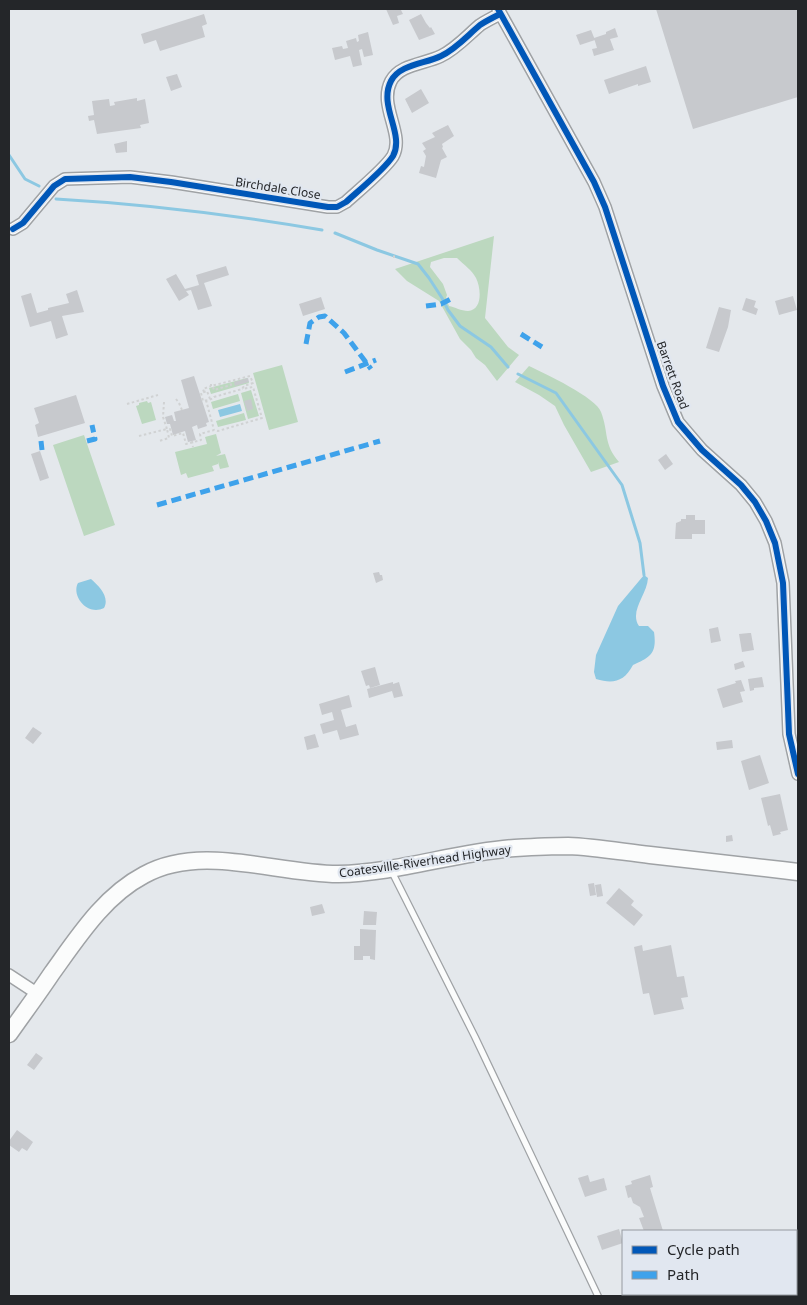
<svg xmlns="http://www.w3.org/2000/svg" width="807" height="1305" viewBox="0 0 807 1305" font-family="'Noto Sans',sans-serif">
	<rect width="100%" height="100%" fill="#e4e8ec"/>
	<path fill="#bcd8bf" fill-rule="evenodd" d="M494 236 485 318 508 347 519 355 497 381 485 365 476 358 471 350 460 339 439 301 407 281 395 269ZM444 258H457C464 265 472 270 476 278 481 288 483 310 468 311 461 311 455 307 449 306L446 298 447 295 443 284 430 267 431 262Z
		M282 365 298 422 269 430 253 373Z
		M529 366C544 373 597 398 601 412 609 433 603 443 619 462L591 472 564 425 555 406 539 395 515 382Z
		M247 378 249 383 211 394 209 388Z
		M251 390 259 416 248 419 241 393Z
		M238 394 240 401 213 409 211 402Z
		M147 401 148 403 151 402 156 420 142 424 136 406 139 405V403Z
		M244 413 246 420 218 427 216 421Z
		M216 434 221 453 216 456 225 454 229 467 220 469 218 462V464L212 466 214 471 188 478 186 473 181 475 175 452 207 444 205 437Z
		M84 435 115 525 84 536 53 445Z"/>
	<path fill="#8cc8e2" d="M240 404 242 411 220 417 218 410Z
		M644 575 648 578C647 595 629 611 639 626H648L654 632C657 653 651 657 633 665 624 682 613 684 596 679L594 672 596 655 618 606Z
		M91 579C99 586 110 597 104 608 102 609 98 610 96 610 83 610 72 594 78 583Z"/>
	<g fill="none" stroke-linecap="round" stroke-linejoin="round">
		<path stroke="#8cc8e2" stroke-width="3" d="M9 155 25 179 39 186
			M56 199C145 204 234 215 322 230
			M335 233 377 250 418 264 429 278 442 298 448 310 460 326 491 347 508 367
			M518 374 556 393 622 485 640 543 644 575"/>
	</g>
	<path fill="#c7c9cd" d="M386 9H405L401 10 403 14 397 16 399 23 393 25Z
		M656 9H798V97L693 129Z
		M204 14 207 24 202 26 205 37 160 51 156 40 144 44 141 34Z
		M421 14 426 23 430 28 431 27 435 34 419 40 409 20Z
		M615 28 618 37 610 39 614 50 594 56 592 49 597 48 594 38 606 34V32Z
		M591 30 595 40 580 45 576 35Z
		M368 32 373 55 364 57 362 49 359 50 362 65 353 67 350 56 335 60 332 48 342 46 343 49 348 48 346 41 356 38 357 42 359 41 358 35Z
		M646 66 651 82 638 86V84L609 94 604 80Z
		M177 74 182 87 171 91 166 77Z
		M421 89 429 103 412 113 405 99Z
		M137 98V101L145 99 149 123 140 125 141 128 97 134 94 120 89 121 88 116 94 115 92 101 109 99 110 106 115 105 114 102Z
		M448 125 454 136 442 144 443 147 442 148 447 157 441 160 436 178 419 173 421 166 424 167 426 156 423 151 426 149 422 143 435 137 432 133Z
		M127 141V152L116 153 114 144Z
		M226 266 229 275 204 283 212 306 198 310 191 290 186 291 189 295 179 301 166 279 176 274 185 289 199 285 196 275Z
		M77 290 84 312 62 316 68 335 56 339 51 321 30 327 21 296 31 293 37 313 48 310V308L69 303 66 294Z
		M793 296 797 310 779 315 775 301Z
		M321 297 325 309 303 316 299 304Z
		M746 298 756 301 754 307 758 309 756 315 742 310Z
		M719 307 731 310 728 327 719 352 706 348Z
		M194 376 209 422 206 423 207 426 198 429 197 425 192 427 196 440 188 442 185 431 173 435 170 424H167L165 417 172 415 174 421H176L174 412 189 408 181 380Z
		M248 378 249 382 235 386 234 382Z
		M76 395 85 423 38 437 35 425 39 423 34 408Z
		M251 399 253 409 247 411 244 401Z
		M40 451 49 478 40 481 31 454Z
		M666 454 673 464 665 470 658 460Z
		M686 515H695V520H705V534H692V539H675L676 523 681 521V519H686Z
		M379 572 380 575H382L383 580 376 583 373 573Z
		M718 627 721 641 711 643 709 629Z
		M749 633H751L754 650 742 652 739 634Z
		M743 661 745 667 735 670 734 664Z
		M375 667 380 685 370 688 369 685 366 686 361 671Z
		M762 677 764 687 754 688V690L750 691 748 679Z
		M741 680 745 691 740 692 743 702 723 708 717 689 736 683 735 681Z
		M393 682V684L399 682 403 696 394 698 392 691 369 698 367 689Z
		M349 695 352 707 341 710 346 727 356 724 359 735 340 740 337 730 323 734 320 724 334 720 332 712 322 715 319 704Z
		M33 727 42 733 33 744 25 738Z
		M315 734 319 747 307 750 304 737Z
		M732 740 733 748 717 750 716 742Z
		M760 755 769 783 749 790 741 761Z
		M780 794 788 830 780 832 781 834 773 836 770 825 768 826 761 798Z
		M732 835 733 841 726 842V836Z
		M594 883 596 895 590 896 588 884Z
		M601 884 603 896 597 897 595 885Z
		M619 888 634 901 631 905 643 915 634 926 606 903Z
		M322 904 325 913 312 916 310 907Z
		M364 911 377 912 376 925H363Z
		M360 929 376 930 375 960 370 959V956H363V960H354V946H360Z
		M642 945 643 951 671 945 677 977 684 976 688 997 681 998 684 1009 654 1015 649 993 643 994 634 947Z
		M36 1053 43 1058 34 1070 27 1065Z
		M17 1130 33 1142 27 1151 22 1148 19 1152 9 1145V1141Z
		M588 1175 590 1182 604 1178 607 1190 585 1197 578 1178Z
		M650 1175 653 1187 650 1188 663 1231H644L639 1218 644 1217 640 1207 633 1203 631 1197 628 1198 625 1186 632 1184 631 1181Z
		M619 1229 623 1243 602 1250 597 1236Z"/>
	<g fill="none" stroke-linecap="round" stroke-linejoin="round">
		<defs>
			<path id="service" d="M391 870 475 1037 598 1296"/>
			<path id="minor" d="M498 9 594 182 605 207 663 386 678 422 702 450 741 485 755 502 766 521 775 543 783 583 789 734 798 774
				M13 229 23 223 54 186 65 179 130 177 171 182 328 207H337L346 202C358 191 385 169 393 156 405 134 378 106 391 81 400 64 425 64 441 56 456 49 468 35 480 25 486 21 494 17 500 14
				M9 975 38 994"/>
			<path id="secondary" d="M9 1034C23 1014 38 994 52 973 78 937 104 896 144 875 202 843 275 874 338 874 397 873 456 852 515 848 532 847 550 846 568 846 595 847 623 852 650 855 700 861 749 866 798 872"/>
		</defs>
		<use href="#service" stroke="#9fa2a5" stroke-width="8"/>
		<use href="#minor" stroke="#9fa2a5" stroke-width="14"/>
		<use href="#secondary" stroke="#9fa2a5" stroke-width="19"/>
		<path stroke="#d0d2d3" stroke-width="2" stroke-dasharray="2.5 2.5" stroke-linecap="butt" d="M394 258V254
			M213 387 214 390 231 385 230 381
			M204 392 203 389 211 386
			M176 399 179 403 182 410
			M210 399 207 391 201 393 203 401C207 400 212 400 214 397L242 389 244 386 253 383 250 376 211 386V384
			M206 400 214 430
			M164 402 163 417 167 429H170L172 436 183 433 186 444 201 440 200 434 214 430 218 431 262 418 253 387 242 389
			M127 404 158 395
			M139 436 167 429 169 438 159 441
			M192 441 193 447"/>
		<use href="#service" stroke="#fbfcfc" stroke-width="5.5"/>
		<use href="#minor" stroke="#fbfcfc" stroke-width="11"/>
		<use href="#secondary" stroke="#fbfcfc" stroke-width="16"/>
		<path stroke="#3ea2eb" stroke-width="5" stroke-dasharray="10 5" stroke-linecap="butt" d="M426 306 441 304 451 299
			M521 334 542 347
			M306 344 310 323 319 317 325 316 344 333 371 369
			M345 372 376 360
			M41 441 42 450
			M87 441 95 439 92 425
			M157 505 380 441"/>
		<defs>
			<path id="cycleway" d="M498 9 594 182 605 207 663 386 678 422 702 450 741 485 755 502 766 521 775 543 783 583 789 734 798 774
				M13 229 23 223 54 186 65 179 130 177 171 182 328 207H337L346 202C358 191 385 169 393 156 405 134 378 106 391 81 400 64 425 64 441 56 456 49 468 35 480 25 486 21 494 17 500 14"/>
		</defs>
		<use href="#cycleway" stroke="#e1e7f0" stroke-width="9"/>
		<use href="#cycleway" stroke="#0057b8" stroke-width="6"/>
	</g>
	<g text-anchor="middle" dominant-baseline="central" stroke-width="4.5" stroke-linejoin="round" paint-order="stroke">
		<g font-size="12" fill="#242629" stroke="#e1e7f0">
			<text transform="translate(278 188) rotate(9)">Birchdale Close</text>
			<text transform="translate(673 375) rotate(70)">Barrett Road</text>
			<text transform="translate(425 861) rotate(-8)">Coatesville-Riverhead Highway</text>
		</g>
	</g>
	<rect width="807" height="1305" fill="none" stroke="#242629" stroke-width="20"/>
	<rect x="622" y="1230" width="175" height="65" fill="#e1e7f0" stroke="#959aa0"/>
	<rect x="632" y="1246" width="25" height="8" fill="#0057b8" stroke="#959aa0"/>
	<text x="667" y="1255" font-size="15" fill="#242629">Cycle path</text>
	<rect x="632" y="1271" width="25" height="8" fill="#3ea2eb" stroke="#959aa0"/>
	<text x="667" y="1280" font-size="15" fill="#242629">Path</text>
</svg>
